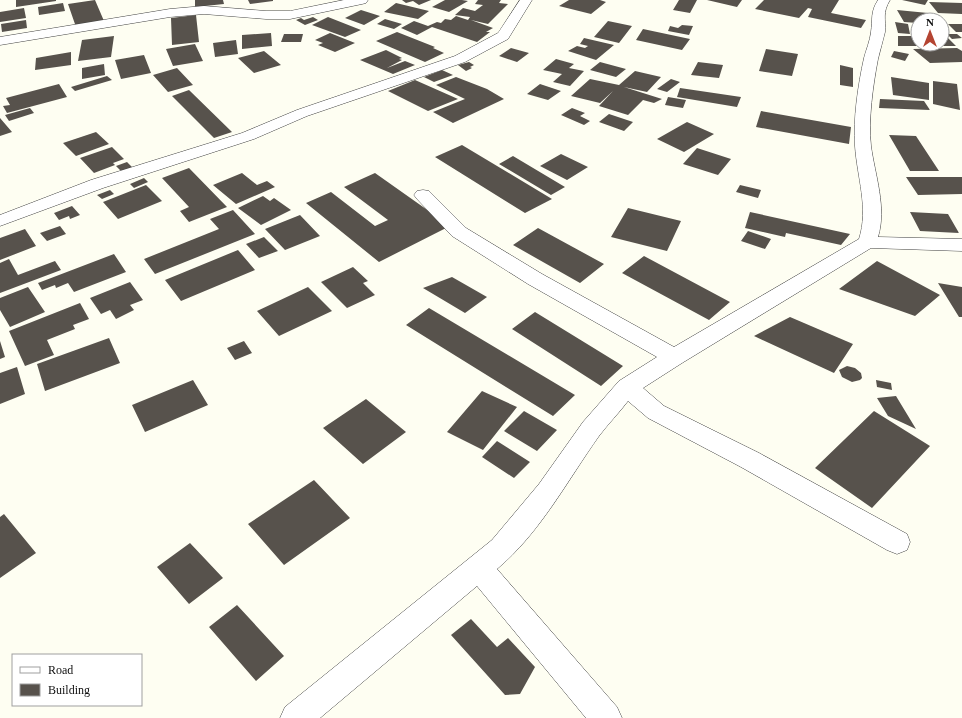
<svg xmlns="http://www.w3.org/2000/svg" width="962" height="718" viewBox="0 0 962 718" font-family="Georgia,serif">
	<rect width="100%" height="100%" fill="#fefef2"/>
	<path fill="#57524c" d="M16 0H56V1L16 7Z
		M95 0 104 21 76 27 68 4Z
		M195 0H223L224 4 195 7Z
		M248 0H273V1L250 4Z
		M402 0H431L419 5 413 1 406 3Z
		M445 0H462L468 1 449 12 432 7Z
		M478 0H501L499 3 508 4 488 24 471 20 493 28 486 32H490L477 42 432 27 417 35 401 28 414 21 428 26 437 22 441 23 445 19 451 20 456 16 468 20 470 17 455 15 463 8 475 11 483 5 475 4Z
		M569 0H600L606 2 591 14 559 6Z
		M679 0H697L690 13 673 10Z
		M707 0H742L737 7Z
		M764 0H839L831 13 866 20 861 28 808 17 812 9 808 8 799 18 755 9Z
		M902 0H928L925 5Z
		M929 2 962 3V14L938 13Z
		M63 3 65 11 39 15 38 7Z
		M396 3 429 11 418 19 384 12Z
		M24 8 26 18 0 22V12Z
		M361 10 380 16 364 25 345 18Z
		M897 10 928 13 931 20H918V23L904 22Z
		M196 15 199 42 172 45 171 18Z
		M313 17 318 20 305 25 296 20 301 18 304 20Z
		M328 17 361 30 345 37 312 25Z
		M385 19 402 24 394 29 377 24Z
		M26 20 27 28 2 32 1 24Z
		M608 21 632 26 619 43 594 37Z
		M895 22 908 24 910 34 898 33Z
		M948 24H962V32H956Z
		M682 25 693 26 689 35 668 31 670 26 678 28Z
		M643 29 690 39 682 50 636 40Z
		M397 32 435 47 433 48 444 53 425 62 376 41Z
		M942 32 956 46H898V36H918V44H942Z
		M271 33 272 46 242 49V35Z
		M330 33 355 43 335 52 318 45 323 43 315 40Z
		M284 34H303L301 42H281Z
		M947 34H957L962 38 952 39Z
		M114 36 111 57 78 61 82 40Z
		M584 38 614 45 596 60 568 51 577 46 585 48 588 46 580 44Z
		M236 40 238 54 215 57 213 43Z
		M195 44 203 61 173 66 166 49Z
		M511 48 529 53 517 62 499 56Z
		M957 48 962 51V62L930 63 913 49Z
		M766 49 798 54 792 76 759 71Z
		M386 50 402 58 399 59 402 60 387 68 405 61 415 65 393 74 360 60Z
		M264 51 281 65 254 73 238 58Z
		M894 51 909 54 905 61 891 57Z
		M71 52V65L35 70 36 58Z
		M144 55 151 73 121 79 115 60Z
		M556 59 574 64 569 68 584 71 570 86 553 82 562 74 543 70Z
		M469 62 474 65 470 67 472 68 466 71 458 65Z
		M600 62 626 69 616 77 590 70Z
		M698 62 723 65 719 78 691 75Z
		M104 64 105 75 82 79V68Z
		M840 65 853 68V87L840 85Z
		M177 68 193 85 168 92 153 75Z
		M442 70 453 75 434 82 424 77Z
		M635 71 661 77 647 92 624 87 662 99 654 103 643 100 628 115 599 106 613 91 600 103 571 96 590 79 619 85Z
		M107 76 112 80 75 91 71 87Z
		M456 77 487 89 504 99 453 123 433 112 465 99 436 85Z
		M891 77 929 83V100L893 95Z
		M671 79 680 82 667 92 657 89Z
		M415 80 458 99 428 111 388 91Z
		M933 81 957 84 960 110 933 104Z
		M59 84 67 97 7 113 3 106 10 105 6 98Z
		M540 84 561 91 548 100 527 94Z
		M680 88 741 97 737 107 677 97Z
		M189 90 232 132 214 138 172 96Z
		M668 97 686 100 683 108 665 105Z
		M880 99 924 101 930 110 879 108Z
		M30 108 34 113 9 121 5 115Z
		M572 108 585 113 580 116 590 121 584 125 561 115Z
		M761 111 851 127 849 144 756 127Z
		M609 114 633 122 624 131 599 122Z
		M0 118 12 132 0 136Z
		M687 122 714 134 684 152 657 139Z
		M96 132 109 144 76 156 63 143Z
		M889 135 916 136 939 171H910Z
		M462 145 552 199 525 213 435 157Z
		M112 147 124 159 113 163 115 165 94 173 80 158Z
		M697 148 731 159 718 175 683 164Z
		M561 154 588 167 567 180 540 166Z
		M513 156 565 187 551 195 499 164Z
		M127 162 133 168 122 172 116 166Z
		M189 168 227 207 189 222 180 211 189 207 162 178Z
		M242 173 257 185 267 181 275 187 236 204 213 185Z
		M375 173 450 226 379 262 306 203 331 192 375 226 388 220 344 187Z
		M906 177H962V194L918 195Z
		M144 178 148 182 134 188 130 184Z
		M146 185 162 201 118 219 103 202Z
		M740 185 761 190 758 198 736 192Z
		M110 190 114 194 102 199 97 195Z
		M263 196 270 201 274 198 291 210 261 225 238 208Z
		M72 206 80 215 70 219 69 216 59 220 54 213Z
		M628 208 681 221 667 251 611 237Z
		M233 210 255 234 155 274 144 259 219 229 210 219Z
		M750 212 850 234 841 245 786 233 785 237 745 228Z
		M910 212 948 214 959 233 920 231Z
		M300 215 320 236 285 250 265 229Z
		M60 226 66 234 47 241 40 233Z
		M538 228 604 264 580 283 513 245Z
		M25 229 36 246 0 260V238Z
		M748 231 771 239 765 249 741 241Z
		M264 237 278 251 259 258 246 244Z
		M238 250 255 270 181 301 165 280Z
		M114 254 126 272 74 292 68 283 56 288 55 285 42 290 38 283Z
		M644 256 730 302 709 320 622 273Z
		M9 259 18 275 55 261 61 270 0 293V263Z
		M877 261 940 295 915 316 839 289Z
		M353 267 368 281 363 283 375 295 347 308 321 282Z
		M452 277 487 297 465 313 423 288Z
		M130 282 143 300 130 305 134 310 116 319 110 310 101 314 90 298Z
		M938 283 962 287V317H959Z
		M28 287 45 312 10 327 0 310V298Z
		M308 287 332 311 279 336 257 311Z
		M80 303 89 319 73 325 75 329 47 340 54 355 25 366 9 331Z
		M429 308 575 395 553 416 406 325Z
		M535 312 623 366 601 386 512 329Z
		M790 317 853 344 834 373 754 336Z
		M109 338 120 363 45 391 37 364Z
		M0 341 5 357 0 359Z
		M244 341 252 353 235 360 227 348Z
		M847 366 855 368 861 373 862 378 860 380 852 382 842 377 839 370Z
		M17 367 25 394 0 404V373Z
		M193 380 208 405 145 432 132 405Z
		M876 380 891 383 892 390 877 387Z
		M482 391 517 407 483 450 447 432Z
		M896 396 916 429 888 416 877 398Z
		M366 399 406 432 363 464 323 428Z
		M524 411 557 430 537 451 504 431Z
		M874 411 930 446 872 508 815 468Z
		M497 441 530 462 514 478 482 457Z
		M314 480 350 518 284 565 248 524Z
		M4 514 36 553 0 578V517Z
		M190 543 223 578 189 604 157 567Z
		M237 605 284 656 256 681 209 627Z
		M471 619 497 647 508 638 535 667 520 694 505 695 451 635Z"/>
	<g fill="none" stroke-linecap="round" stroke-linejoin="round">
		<defs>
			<path id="minor" d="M344 0H368L366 3 362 4 290 19H266L204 14 170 17 0 45V37L170 9 204 6 266 11H290Z
				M520 0H532L508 39 465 62 307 116 254 139 103 188 0 226V215L91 180 242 133 297 110 455 56 498 33Z
				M878 0H890C882 13 886 19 885 32 883 41 880 50 878 59 873 85 868 120 871 146 875 175 887 208 878 237L962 239V251L871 248 682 363 643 388 664 406 759 453 907 534 910 542 907 550 897 554 887 550 741 467 648 418 628 401C619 413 608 424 599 436 567 481 540 533 497 569L617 707 622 718H586L477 586 320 718H280L285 707 492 540 539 484 583 422 619 381 657 357 528 284 452 236 417 199 414 195 417 191 423 190 429 191 466 228 542 274 674 347 859 239C869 208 857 177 855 146 853 119 858 85 864 58 866 50 870 41 871 32 873 19 870 12 878 0Z"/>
		</defs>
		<use href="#minor" stroke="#424242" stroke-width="1"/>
		<use href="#minor" fill="#fff" fill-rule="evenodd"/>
	</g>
	<rect x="12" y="654" width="130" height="52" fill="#ffffff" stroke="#9f9f9f"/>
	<rect x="20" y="667" width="20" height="6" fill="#ffffff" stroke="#9f9f9f"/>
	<text x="48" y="674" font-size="12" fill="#0f0f0f">Road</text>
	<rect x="20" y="684" width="20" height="12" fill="#57524c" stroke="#9f9f9f"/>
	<text x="48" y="694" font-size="12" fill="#0f0f0f">Building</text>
	<g transform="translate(930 32)"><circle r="19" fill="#ffffff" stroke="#9f9f9f"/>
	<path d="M0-3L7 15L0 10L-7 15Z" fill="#b44432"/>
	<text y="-6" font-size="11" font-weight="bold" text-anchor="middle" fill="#0f0f0f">N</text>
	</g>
</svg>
